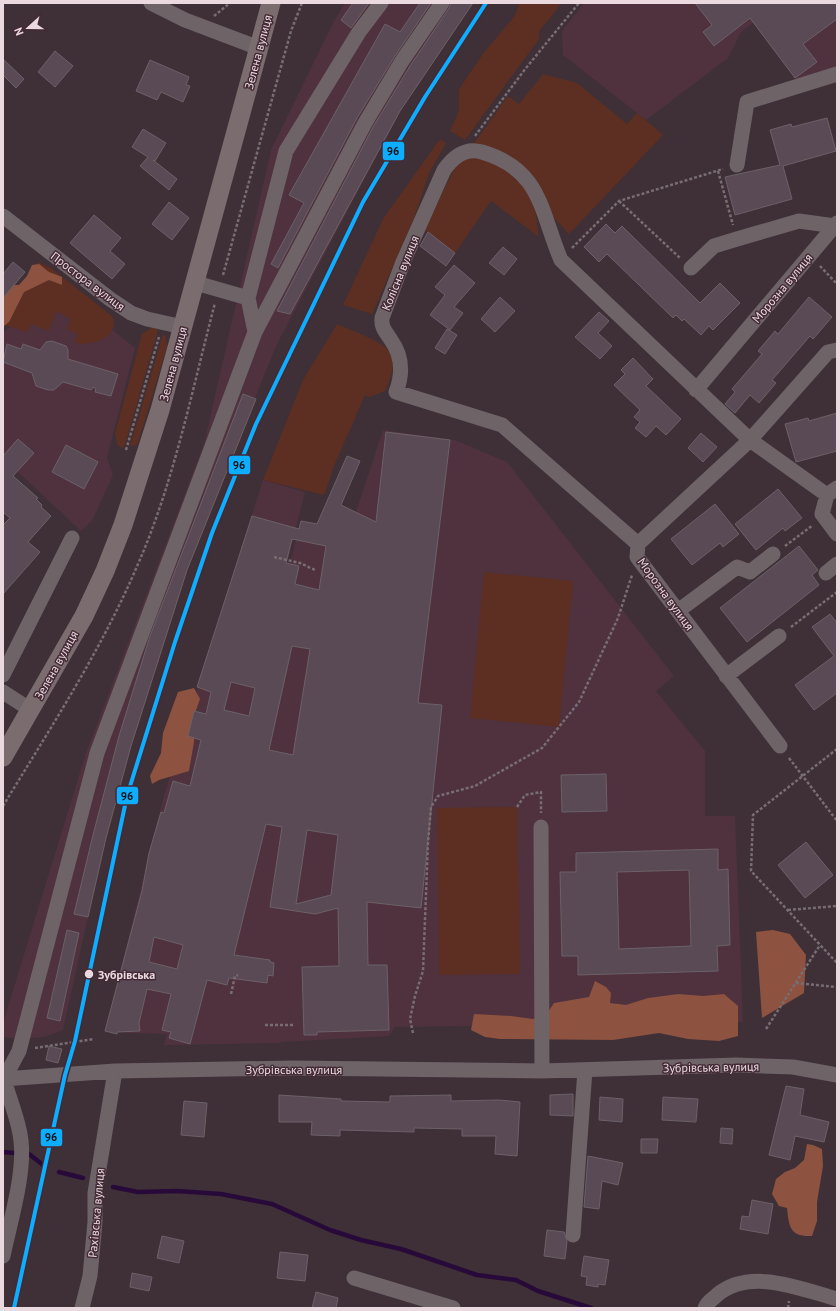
<svg xmlns="http://www.w3.org/2000/svg" width="840" height="1311" viewBox="0 0 840 1311" font-family="'PT Sans',sans-serif">
	<rect width="100%" height="100%" fill="#3e3036"/>
	<path fill="#4f323e" d="M345 3H473L400 112 277 344 184 572 123 759 63 1030 44 1037 22 1039 3 1037V1023L86 753 204 444 271 150 334 21Z
		M584 3H837V69L797 81 753 23 741 32 728 58 646 120 563 55 562 31Z
		M50 279 135 348 107 458 113 475 92 521 81 531 3 458V333L10 327Z
		M383 430 455 440 507 462 674 676 656 691 705 751V816H735L743 1022 395 1027 389 1036 281 1042 280 1043 164 1045 167 1034 105 1032 163 799 263 480 305 492 173 1012 301 521 350 530Z"/>
	<path fill="#5c2f22" d="M520 3H562L539 31V39L465 140 450 131 459 110V89L485 51 514 17Z
		M543 74 577 83 627 124 637 113 663 135 569 234 551 215 544 197 472 146 508 96 519 104Z
		M440 139 446 143 429 173 414 218 372 314 343 305 383 219Z
		M477 157 500 165 533 195 539 237 491 201 455 253 425 230 454 169 464 160Z
		M38 262 51 268 113 317C120 337 89 348 74 342L78 334 67 329 71 319 56 311 49 331 32 324 27 332 5 325Z
		M337 324C345 327 381 342 385 347 398 360 391 378 385 391L369 397 365 395 334 466 324 495 263 480 303 380Z
		M153 327 158 330 124 448 118 446 115 434 142 334Z
		M163 334 166 337 167 347 137 445 130 446Z
		M484 572 573 581 559 727 470 718Z
		M517 807 520 974 439 975 437 808Z"/>
	<path fill="#8e5240" d="M39 264 49 272 62 277V285L49 280 24 292 9 322 3 327V282L5 285H19L27 276 32 265Z
		M194 688 200 699 195 713 194 742 189 771 159 780 152 784 150 776 161 753 163 733 178 692Z
		M773 930 790 934 806 955 804 993 762 1018 756 932Z
		M595 981 606 987 611 993 610 1003 626 1005 648 998 678 994 703 996 724 994 738 1006V1036L719 1041 688 1039 659 1033 613 1040 500 1039 485 1037 471 1030 474 1014 511 1016 533 1019 546 1015 554 1003 589 997Z
		M807 1144 813 1145 822 1149 823 1166 817 1202V1221L812 1236C790 1237 789 1227 787 1208L779 1206 772 1194 776 1179 785 1172 795 1168 804 1160Z"/>
	<g fill="none" stroke-linecap="round" stroke-linejoin="round">
		<path stroke="#270a3a" stroke-width="4.5" d="M3 1152 14 1153
			M29 1154 43 1165
			M59 1172 83 1178
			M113 1187 138 1192 177 1191 221 1194 272 1204 330 1230 361 1240 401 1249 477 1275 516 1280 538 1291 591 1308"/>
	</g>
	<path fill="#5a4a55" stroke="#6c6168" fill-rule="evenodd" d="M353 3H369L351 28 341 20Z
		M420 3H431L395 56 357 118 278 268 271 264 304 203 289 195 385 24 400 32Z
		M451 3H473L400 111 290 314 277 311 373 127 410 66 449 8Z
		M695 3H837V19L803 44 817 62 795 78 750 18 714 46 703 32 712 25Z
		M55 51 73 66 55 87 38 72Z
		M3 59 24 79 16 88 3 75Z
		M150 60 189 77 186 85 190 86 183 102 161 92 157 100 136 91Z
		M827 118 836 151 783 166 792 199 735 215 725 177 780 165 770 130 791 124 792 127Z
		M143 129 166 143 155 161 153 160 177 179 169 190 140 166 148 157 132 147Z
		M169 202 189 218 172 240 152 224Z
		M94 215 121 238 110 251 125 264 112 279 70 243Z
		M606 224 615 233 622 226 700 303 720 283 740 303 713 330 709 326 701 335 684 319 682 321 676 315 673 318 607 254 599 262 584 247Z
		M428 232 455 253 446 266 420 246Z
		M503 247 517 259 504 275 489 263Z
		M13 262 25 272 3 298V274Z
		M454 265 475 283 454 307 463 313 450 330 430 315 445 295 435 287Z
		M500 297 515 311 495 332 481 319Z
		M809 297 832 317 813 339 810 336 772 380 776 383 759 403 750 395 735 413 725 404 735 392 732 389 762 354 758 351 775 331 778 334Z
		M599 312 609 321 598 333 612 346 600 359 575 337Z
		M447 329 457 335 445 354 435 348Z
		M52 341 66 346 68 350V359L118 374 111 396 95 392 96 389 93 387 91 390 63 382 54 390H48L36 386 32 373 3 362 7 344 21 349 23 344 40 350 46 342Z
		M633 358 653 379 646 386 681 419 666 435 656 426 646 437 635 428 640 422 634 417 640 410 614 385 625 374 621 370Z
		M243 394 256 399 187 570 131 746 106 838 88 917 74 914 93 835 119 736 150 636Z
		M837 413V451L796 462 785 424 808 418 809 421Z
		M386 432 450 440 418 703 442 705 421 908 367 902 368 965H387L389 1030 317 1032V1035H304L302 967 339 966 338 908 315 914 270 907 282 827 266 824 234 955 270 960V962L274 963 273 976 268 975 267 983 229 978 227 985 207 980 190 1044 169 1038 171 1032 162 1030 171 994 147 989 139 1023 140 1031 117 1032V1034L105 1031 142 891 149 853 161 812 164 813 173 781 190 786 201 740 188 736 194 711 206 714 211 692 197 687 252 516 299 529 301 521 317 524 347 456 360 461 341 505 376 522ZM292 539 326 546 319 590 295 584 299 566 286 563ZM292 646 310 649 293 755 269 750ZM231 682 255 688 249 716 224 710ZM307 830 338 835 331 895 296 904ZM154 937 183 945 177 969 149 962Z
		M701 433 717 447 703 462 688 448Z
		M18 439 34 453 13 476 38 498 36 499 42 505 41 507 51 516 28 542 40 552 3 594V525L10 518 3 512V456Z
		M66 445 98 462 84 489 52 472Z
		M778 489 802 518 785 531 783 528 756 550 735 524Z
		M715 504 739 534 723 547 720 543 692 565 671 539Z
		M799 546 818 570 812 575 819 585 747 642 720 608Z
		M830 614 837 623V693L814 710 795 685 834 656 812 627Z
		M606 774 607 811 562 812 561 775Z
		M806 842 833 875 805 898 778 865Z
		M718 849V870L728 869 730 945 717 946 718 971 578 975V956H562L560 872H576V853ZM689 870 691 946 619 949 617 872Z
		M67 930 79 933 60 1021 47 1018Z
		M49 1046 62 1049 58 1063 46 1060Z
		M786 1086 804 1089 800 1115 829 1122 824 1142 795 1136 790 1160 769 1155Z
		M573 1094V1116L550 1115V1095Z
		M279 1095 341 1099V1101L390 1102V1096L451 1095V1101L499 1100 520 1102 517 1156 495 1154 496 1136H462V1129L414 1128V1132L340 1130V1136L311 1135 312 1122H279Z
		M600 1097 623 1099 622 1122 599 1120Z
		M663 1097 698 1099 696 1122 662 1120Z
		M184 1101 207 1103 204 1137 181 1135Z
		M721 1128 733 1129 732 1144 720 1143Z
		M641 1139H658L657 1153H641Z
		M588 1156 623 1163 618 1185 602 1181 599 1209 584 1207Z
		M752 1200 773 1204 768 1234 740 1229 742 1216 749 1217Z
		M547 1230 564 1232 567 1241 565 1259 544 1256Z
		M162 1236 184 1241 179 1263 157 1258Z
		M280 1252 308 1255 305 1281 277 1278Z
		M584 1256 609 1260 605 1285 598 1284V1287L586 1285 587 1277 581 1276Z
		M132 1273 152 1277 149 1291 130 1287Z
		M316 1292 338 1298 336 1308H312Z"/>
	<g fill="none" stroke-linecap="round" stroke-linejoin="round">
		<path stroke="#776d72" stroke-width="2.5" stroke-dasharray="3 2" stroke-linecap="butt" d="M214 16 230 3
			M475 136 526 68 579 3
			M718 171 733 225
			M619 201 680 258
			M572 248 619 201 723 169
			M820 266 837 284
			M223 275 291 31 302 3
			M126 450 159 337
			M785 546 813 525
			M274 557 300 563 315 570
			M791 627 837 592
			M837 749 753 815 751 871 837 963
			M789 758 837 821
			M3 806C51 727 102 649 138 564 174 482 192 390 215 303
			M517 807 525 795 541 792V813
			M788 910 837 906
			M796 983 837 987
			M231 994 235 976 238 975
			M265 1025H294
			M766 1029 820 945
			M413 1033 410 1019 415 996 423 971 428 843 431 807 438 796 475 786 542 748 579 702 618 618 632 575
			M35 1048 94 1039
			M788 1308 789 1301"/>
		<path stroke="#6e6367" stroke-width="15" d="M151 3 185 20 259 48
			M737 165 747 102 837 74
			M3 216 110 299 131 313 147 319 183 327
			M691 268 714 246 737 239 799 221 835 226
			M196 283 248 298
			M255 332 248 298 286 151 359 32 381 3
			M837 350 828 352 750 440 827 495 837 488
			M696 390 837 223
			M827 495 822 514 837 534
			M638 544 502 425 396 392C403 374 403 357 391 340 386 332 381 328 382 318L403 262 444 170C453 157 465 147 482 152 542 170 540 211 561 260L750 440 638 544 637 557 780 746
			M826 573 837 564
			M678 611 737 567 750 572 773 554
			M3 675 72 538
			M726 676 779 636
			M3 692 31 710
			M541 827 542 1071
			M3 1079 115 1071 293 1068 542 1071 736 1065 793 1067 837 1075
			M573 1235 585 1070
			M3 1256C10 1222 25 1174 21 1141 19 1120 9 1099 4 1079L19 1051 97 753 255 332 365 123 402 61 442 3
			M354 1278 453 1308
			M82 1308 90 1276 95 1222V1193L115 1071
			M705 1308C707 1302 713 1299 717 1295 750 1267 801 1289 837 1299"/>
		<path stroke="#7a6c6f" stroke-width="19" d="M3 757 84 616 105 571 123 525 160 410 271 3"/>
		<defs>
			<path id="rail-1" d="M14 1308 65 1075 75 1041 127 796 175 642 212 533 256 424 363 202 425 97 486 3"/>
		</defs>
		<use href="#rail-1" stroke="#442a35" stroke-width="7"/>
		<use href="#rail-1" stroke="#0daeff" stroke-width="4"/>
	</g>
	<circle fill="#eadae0" stroke="#442a35" stroke-width="1.5" cx="89" cy="974" r="5"/>
	<g text-anchor="middle" dominant-baseline="central" stroke-width="3" stroke-linejoin="round" paint-order="stroke">
		<g font-size="12" fill="#eadae0" stroke="#442a35">
			<text transform="translate(258 52) rotate(-75)">Зелена вулиця</text>
			<text transform="translate(400 273) rotate(-68)">Колісна вулиця</text>
			<text transform="translate(88 281) rotate(37)">Простора вулиця</text>
			<text transform="translate(782 288) rotate(-50)">Морозна вулиця</text>
			<text transform="translate(173 364) rotate(-75)">Зелена вулиця</text>
			<text transform="translate(666 594) rotate(54)">Морозна вулиця</text>
			<text transform="translate(56 665) rotate(-61)">Зелена вулиця</text>
			<text transform="translate(711 1067) rotate(-1)">Зубрівська вулиця</text>
			<text x="294" y="1069">Зубрівська вулиця</text>
			<text transform="translate(96 1213) rotate(-85)">Рахівська вулиця</text>
		</g>
		<g font-size="12" font-weight="bold" fill="#eadae0" stroke="#442a35" text-anchor="start">
			<text x="98" y="974">Зубрівська</text>
		</g>
	</g>
	<g stroke="#442a35" stroke-width="1.5">
		<rect x="382" y="141" width="23" height="20" rx="4" fill="#0daeff"/>
		<rect x="228" y="455" width="23" height="20" rx="4" fill="#0daeff"/>
		<rect x="116" y="786" width="23" height="19" rx="4" fill="#0daeff"/>
		<rect x="40" y="1128" width="23" height="19" rx="4" fill="#0daeff"/>
	</g>
	<g font-size="11" text-anchor="middle" font-weight="bold" fill="#111">
		<text x="393" y="155">96</text>
		<text x="239" y="469">96</text>
		<text x="127" y="800">96</text>
		<text x="51" y="1141">96</text>
	</g>
	<rect width="840" height="1311" fill="none" stroke="#eadae0" stroke-width="8"/>
	<g transform="translate(28 28) rotate(249)" stroke="#442a35" stroke-width="3" paint-order="stroke">
	<path d="M0-3L7 15L0 10L-7 15Z" fill="#eadae0"/>
	<text y="-6" font-size="11" font-weight="bold" text-anchor="middle" fill="#eadae0">N</text>
	</g>
</svg>
